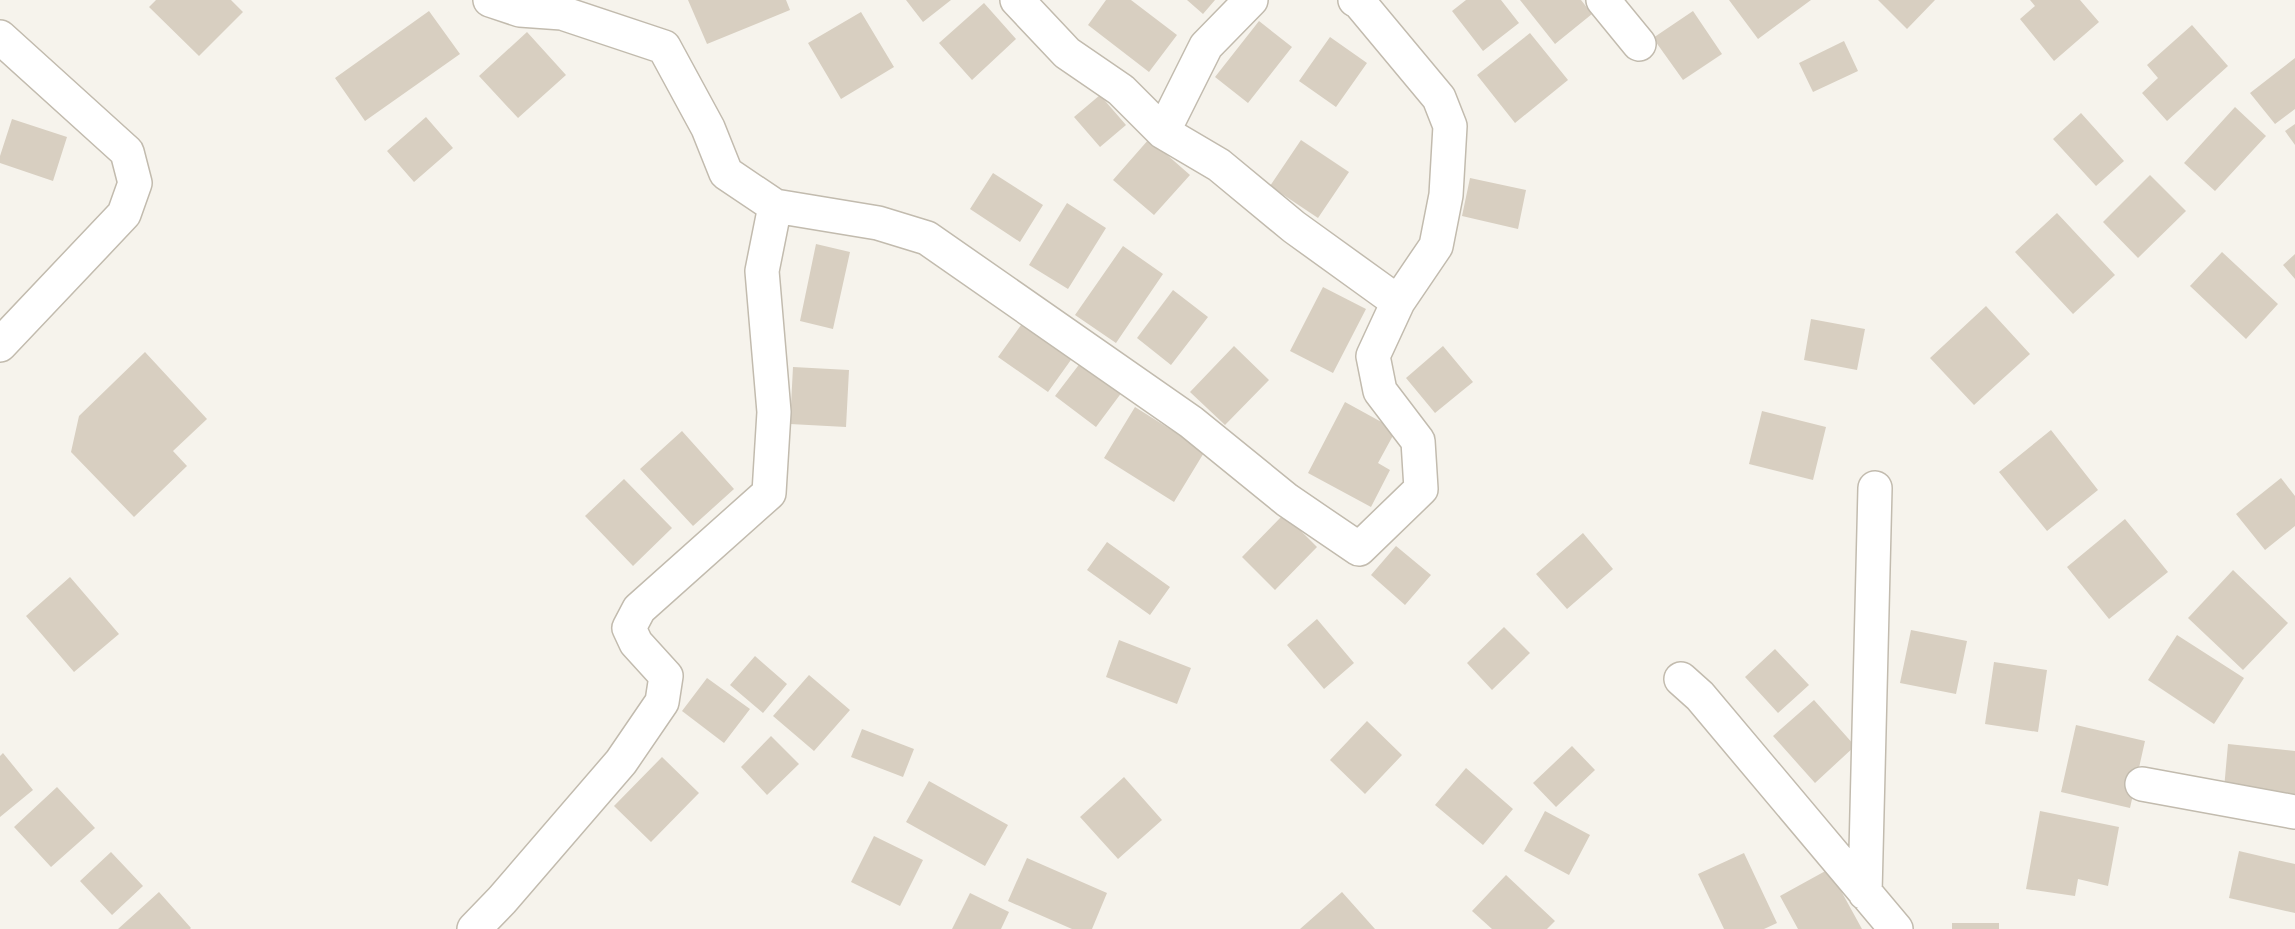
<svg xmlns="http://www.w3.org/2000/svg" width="2295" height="929" viewBox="0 0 2295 929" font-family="Rubik,sans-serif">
	<rect width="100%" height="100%" fill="#f6f3ec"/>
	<path fill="#d8cfc1" d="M156 0H231L243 12 199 56 149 7Z
		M688 0H786L790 10 707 44Z
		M906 0H951L923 22Z
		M1106 0H1131L1177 35 1149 72 1088 25Z
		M1187 0H1215L1203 14Z
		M1466 0H1501L1519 23 1483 51 1452 11Z
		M1520 0H1581L1592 14 1555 44Z
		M1729 0H1811L1758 39Z
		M1878 0H1935L1907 29Z
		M2030 0H2080L2099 22 2054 61 2020 19 2035 6Z
		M984 3 1016 39 972 80 939 43Z
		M429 11 460 54 365 121 335 78Z
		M1693 11 1722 54 1683 80 1653 38Z
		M861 12 894 67 841 99 808 43Z
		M1259 21 1292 47 1248 103 1215 77Z
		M2192 25 2228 66 2167 121 2142 93 2158 78 2147 65Z
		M527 32 566 75 518 118 479 76Z
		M1530 33 1568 80 1515 123 1477 75Z
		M1330 37 1367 63 1336 107 1299 81Z
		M1844 41 1858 71 1813 92 1799 63Z
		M2295 58V109L2275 124 2250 93Z
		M1100 95 1126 125 1100 147 1074 117Z
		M2235 107 2266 136 2215 191 2184 163Z
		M2081 113 2124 161 2096 186 2053 139Z
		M426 117 453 148 414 182 387 151Z
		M12 119 67 137 53 181 0 163V156Z
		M2295 124V145L2285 131Z
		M1149 139 1190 175 1154 215 1113 180Z
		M1301 140 1349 172 1318 218 1270 186Z
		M993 173 1043 205 1020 242 970 209Z
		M2150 175 2186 211 2138 258 2103 222Z
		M1470 178 1526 190 1518 229 1462 216Z
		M1067 203 1106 228 1068 289 1029 265Z
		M2057 213 2115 275 2073 314 2015 252Z
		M816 244 850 252 833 329 800 321Z
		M1123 246 1163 274 1116 343 1075 315Z
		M2222 252 2278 304 2246 339 2190 286Z
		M2295 254V279L2283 265Z
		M1323 287 1366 309 1333 373 1290 351Z
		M1173 290 1208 317 1171 365 1137 338Z
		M1986 306 2030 354 1974 405 1930 358Z
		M1811 319 1865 329 1857 370 1804 360Z
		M1024 321 1073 357 1048 392 998 357Z
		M1234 346 1269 380 1225 425 1190 392Z
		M1443 346 1473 382 1435 413 1406 378Z
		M145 352 207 419 173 451 187 466 134 517 71 452 79 416Z
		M1081 362 1122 392 1096 427 1055 396Z
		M793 367 849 370 846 427 790 424Z
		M1345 402 1396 430 1378 463 1390 470 1371 507 1308 473Z
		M1135 407 1205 451 1174 502 1104 458Z
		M1762 411 1826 427 1813 480 1749 464Z
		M2051 430 2098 490 2047 531 1999 472Z
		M682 431 734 489 693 526 640 469Z
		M2281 478 2295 496V526L2265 550 2236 514Z
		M624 479 672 528 633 566 585 516Z
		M1284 514 1317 547 1275 590 1242 557Z
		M2125 519 2168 572 2109 619 2067 567Z
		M1583 533 1613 569 1567 609 1536 574Z
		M1107 542 1170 587 1150 615 1087 570Z
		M1396 546 1431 575 1405 605 1371 575Z
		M2233 570 2288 623 2243 670 2188 618Z
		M70 577 119 634 74 672 26 616Z
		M1317 619 1354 663 1324 689 1287 645Z
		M1504 627 1530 653 1492 690 1467 663Z
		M1911 630 1967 641 1956 694 1900 683Z
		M2177 635 2244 678 2214 724 2148 680Z
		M1119 640 1191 668 1177 704 1106 677Z
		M1775 649 1809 685 1778 713 1745 677Z
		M755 656 787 684 763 713 730 685Z
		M1994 662 2047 670 2038 732 1985 724Z
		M809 675 850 710 814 751 773 716Z
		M707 678 750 709 724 743 682 711Z
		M1814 700 1855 746 1815 783 1773 736Z
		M1367 721 1402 755 1365 794 1330 760Z
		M2076 725 2145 741 2130 808 2061 792Z
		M862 729 914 749 903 777 851 757Z
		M771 736 799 764 767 795 741 767Z
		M2228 744 2295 751V796L2224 789Z
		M1572 746 1595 770 1556 807 1533 783Z
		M3 753 33 790 0 817V756Z
		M662 757 699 793 651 842 614 806Z
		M1466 768 1513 809 1483 845 1435 805Z
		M1124 777 1162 820 1118 859 1080 817Z
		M929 781 1008 825 985 866 906 822Z
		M57 787 95 828 51 867 14 827Z
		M1545 811 1590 835 1569 875 1524 851Z
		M2040 811 2119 827 2108 886 2078 879 2075 896 2026 889Z
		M874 836 923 860 900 906 851 882Z
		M2239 851 2295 864V913L2229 898Z
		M111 852 143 886 112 915 80 881Z
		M1744 853 1777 923 1764 929H1724L1698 874Z
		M1027 858 1107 893 1092 929H1072L1008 901Z
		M1829 869 1862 929H1798L1780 896Z
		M1506 875 1555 921 1547 929H1492L1472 911Z
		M159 892 191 928 190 929H118Z
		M1342 892 1375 929H1300Z
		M970 893 1009 912 1001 929H952Z
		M1952 923H1999V929H1952Z"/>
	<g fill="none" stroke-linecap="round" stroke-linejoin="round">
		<defs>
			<path id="minor" d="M490 0 520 10 562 13 664 47 708 128 726 173 775 206 878 223 927 238 1191 422 1287 500 1359 549 1421 489 1418 441 1380 391 1373 356 1398 302 1436 246 1446 195 1450 126 1439 98 1359 2 1355 0
				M1017 0 1067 53 1121 90 1163 132 1219 165 1294 227 1398 302
				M1603 0 1639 44
				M0 37 127 152 135 183 124 214 0 345
				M1163 132 1206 46 1251 0
				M1681 679 1700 696 1896 929
				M2142 784 2295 812
				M1865 893 1875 488
				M474 929 502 900 621 762 662 702 666 676 636 643 629 628 639 609 769 493 774 412 762 271 775 206"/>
		</defs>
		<use href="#minor" stroke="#c2bbae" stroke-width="36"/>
		<use href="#minor" stroke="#fff" stroke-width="33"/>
	</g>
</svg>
